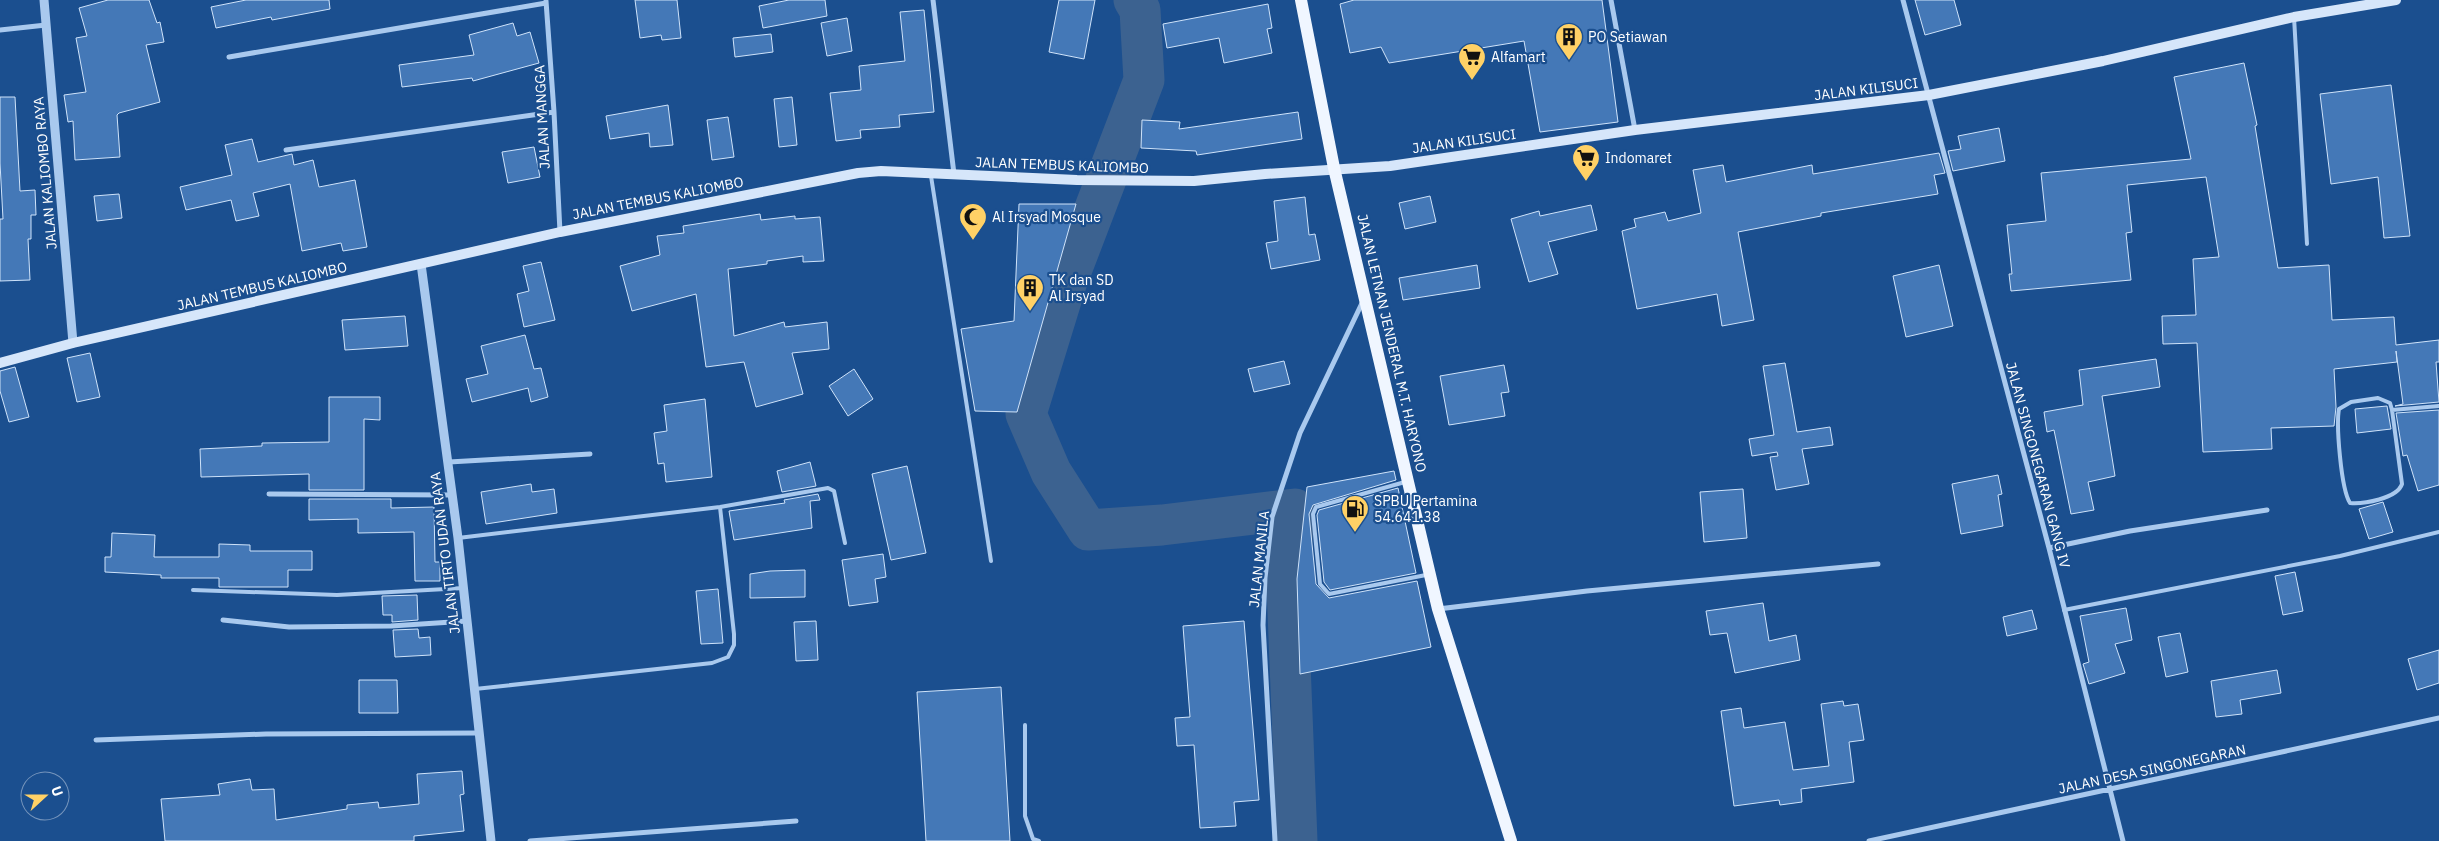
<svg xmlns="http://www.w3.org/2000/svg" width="2439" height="841" viewBox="0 0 2439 841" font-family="'IBM Plex Sans',sans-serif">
	<rect width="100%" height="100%" fill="#1b4f8f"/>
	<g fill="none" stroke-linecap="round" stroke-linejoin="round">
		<path stroke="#3c6290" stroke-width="41" d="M1134 0 1140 10 1144 80 1066 284 1026 414 1051 472 1088 530 1162 525 1295 509 1287 587 1297 841"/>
	</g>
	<path fill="#4478b7" stroke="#cfe3fa" d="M108 0H149L157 23 160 22 164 42 146 45 160 102 119 113 117 115 120 157 75 160 73 121 68 122 64 95 86 92 76 38 87 36 79 8Z
		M246 0H329L330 9 272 20 271 17 216 28 211 7Z
		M635 0H677L681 38 662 40 661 35 640 38Z
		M789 0H825L827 16 763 28 759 6Z
		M1059 0H1095L1084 59 1049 52Z
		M1354 0H1602L1618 122 1540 132 1524 41 1389 63 1381 47 1350 53 1340 4Z
		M1915 0H1954L1961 25 1925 35Z
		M1268 4 1272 28 1267 29 1272 53 1224 63 1219 38 1167 48 1163 24Z
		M924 10 934 112 899 115 900 127 860 130 861 138 836 141 830 93 861 90 859 66 905 61 900 12Z
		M847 18 852 51 827 56 821 23Z
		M513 23 517 36 530 32 539 63 473 81 472 78 402 87 399 65 474 55 469 35Z
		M771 34 773 52 735 57 733 38Z
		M2244 63 2257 125 2255 126 2278 268 2329 265 2332 320 2394 317 2396 345 2439 340V362H2436L2439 402 2395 406 2403 404 2396 351 2397 362 2334 369 2336 407 2334 426 2271 428 2272 449 2203 452 2197 343 2163 344 2162 316 2196 315 2193 259 2219 257 2206 177 2127 185 2132 232 2126 233 2131 280 2011 291 2009 274H2012L2007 225 2046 221 2041 173 2191 159 2174 77Z
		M2391 85 2410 236 2384 238 2378 177 2331 184 2320 94Z
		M0 97H15L20 191 35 190 36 215H31V239H28L30 280 0 281V219H3L0 163Z
		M792 97 797 145 779 147 774 99Z
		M668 105 673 145 650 147 649 133 610 139 606 116Z
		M1298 112 1302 139 1197 155 1196 151 1141 148 1142 120 1180 122 1179 129Z
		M728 117 734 157 712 160 707 120Z
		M1999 128 2005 161 1953 171 1948 151 1961 149 1958 136Z
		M252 139 258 162 292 154 294 165 313 160 319 187 355 180 367 247 343 251 341 243 302 251 290 184 253 193 259 216 236 221 231 200 186 210 180 187 232 175 225 145Z
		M534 147 540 177 508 183 502 152Z
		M1939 153 1945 173 1934 175 1938 194 1821 213V216L1738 232 1754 320 1722 326 1717 294 1637 309 1622 231 1636 227 1634 219 1665 212 1668 221 1701 213 1693 170 1723 165 1726 182 1812 165 1813 174Z
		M119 194 122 218 97 221 94 196Z
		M1430 196 1436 222 1405 229 1399 203Z
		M1305 197 1309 235 1315 234 1320 260 1271 269 1266 243 1278 241 1274 201Z
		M1019 204H1076L1017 412 975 411 961 329 1014 321Z
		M1591 205 1597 230 1548 242 1558 274 1529 282 1511 219 1539 211 1540 216Z
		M760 214 761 220 795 216V219L820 217 824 261 803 262V256L767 261V264L728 269 734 336 784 322 785 327 827 322 829 349 792 353 803 394 756 407 744 362 706 367 696 294 632 311 620 266 660 255 657 236 684 233 683 226Z
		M541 262 555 320 524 327 517 294 529 291 523 266Z
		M1477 265 1480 288 1403 300 1399 278Z
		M1939 265 1953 326 1906 337 1893 276Z
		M405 316 408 346 345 350 342 320Z
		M525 335 534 369 541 368 548 397 531 402 528 388 472 402 466 379 488 374 481 346Z
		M90 353 100 397 77 402 67 358Z
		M2156 359 2160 387 2102 396 2115 476 2088 482 2094 510 2071 514 2054 430 2047 432 2044 412 2083 405 2079 370Z
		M1284 361 1290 384 1254 392 1248 369Z
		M1785 363 1797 432 1830 427 1833 445 1802 449 1809 484 1776 490 1770 457 1778 456 1777 452 1752 456 1749 439 1774 435 1763 366Z
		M1504 365 1509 392 1501 393 1505 416 1449 425 1440 376Z
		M15 367 29 417 9 422 0 391V371Z
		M854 369 873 399 848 416 829 386Z
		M329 397H380V420L364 419V490H309V474L201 477 200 449 262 446V443L329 442Z
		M705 399 712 477 666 482 664 463 658 464 654 433 667 431 664 405Z
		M2387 406 2391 429 2357 433 2355 409Z
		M2439 410V485L2418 491 2407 455 2403 456 2396 413Z
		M810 462 816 486 782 492 777 471Z
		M907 466 926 553 891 560 872 474Z
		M1394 471 1396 480 1313 505 1309 514 1316 584 1329 598 1417 581 1431 647 1300 674 1297 579 1307 487Z
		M1998 475 2002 494 1998 495 2003 526 1961 534 1952 484Z
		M531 484 532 492 554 489 557 513 486 524 481 492Z
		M1398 488 1416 573 1330 590 1324 582 1317 515 1319 510Z
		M1743 489 1747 538 1704 542 1700 492Z
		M818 494 820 500 810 501 812 528 734 540 729 511 785 503 784 500Z
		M309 499H391V508L434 507 435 562H440V581H415L414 532 358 533V519L309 520Z
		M2383 502 2393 532 2369 539 2359 509Z
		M112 533 155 535 154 557H219V544L250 545V551H312V570H288V587H219V578H161V575L105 572V557H111Z
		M883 554 886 577 875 579 878 602 849 606 842 560Z
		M805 570V597L750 598V574L770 571Z
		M2295 572 2303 611 2283 615 2275 576Z
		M718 589 723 643 701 644 696 591Z
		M417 595 418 620 392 622V615H383L382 596Z
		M1763 603 1769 641 1796 635 1800 660 1735 673 1727 633 1710 635 1706 611Z
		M2126 608 2132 640 2115 644 2125 673 2089 684 2083 664 2089 662 2080 616Z
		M2032 610 2037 629 2007 636 2003 617Z
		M816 621 818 660 796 661 794 622Z
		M1244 621 1259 800 1234 802 1236 826 1200 828 1194 745 1177 746 1175 718 1190 717 1183 626Z
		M418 629 419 638 430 637 431 655 395 657 393 630Z
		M2180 633 2188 672 2166 677 2158 637Z
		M2439 650V683L2417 690 2408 659Z
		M2277 670 2281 693 2240 700 2242 714 2216 717 2211 681Z
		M359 680H397L398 713H359Z
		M1001 687 1010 841H926L917 692Z
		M1843 701 1844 706 1858 704 1864 740 1849 742 1854 782 1801 789 1802 802 1780 805 1779 800 1734 806 1721 711 1741 708 1744 728 1785 722 1793 770 1829 766 1821 704Z
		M462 771 464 794 460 795 464 831 414 836V841H165L161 799 220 795 218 784 250 779 252 790 274 789 276 820 347 809V805L378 802 379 808 419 804 417 774Z"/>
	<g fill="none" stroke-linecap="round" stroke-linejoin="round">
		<path stroke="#a9c9ee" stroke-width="4" d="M2294 17 2307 244
			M931 176 991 561
			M2378 398 2390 403 2392 410 2402 484C2397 499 2363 504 2350 503 2341 489 2336 425 2339 409L2351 402Z
			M2392 410 2439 406
			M1405 482 1316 507 1313 514 1320 584 1329 594 1426 575
			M458 538 720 507 828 488 834 491 845 543
			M193 590 337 595 464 588
			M2064 610 2340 556 2439 532
			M475 689 712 663 728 657 734 645V634L720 507
			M1025 725V816L1033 839 1039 841"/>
		<path stroke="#a9c9ee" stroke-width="5" d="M933 0 954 174
			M1611 0 1635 130
			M1903 0 2049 548 2123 841
			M546 1 554 112 560 232
			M0 30 46 25
			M229 57 546 3
			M286 150 554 112
			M449 462 590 454
			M269 494 452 495
			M2049 548 2130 531 2267 510
			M1438 609 1587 591 1878 564
			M223 620 289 627 391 626 467 621
			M96 740 266 734 479 733
			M530 841 796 821
			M1275 841 1263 625 1265 578 1272 517 1300 433 1363 301
			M1869 841 2439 718"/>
		<path stroke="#a9c9ee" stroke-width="9" d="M44 0 73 343
			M421 264 458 538 491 841"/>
		<path stroke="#d6e6fa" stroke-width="10" d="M0 363 73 343 560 232 858 173 881 171 1077 180 1194 181 1265 174 1390 166 1635 130 1929 95 2103 61 2294 17 2396 0"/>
		<path stroke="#f0f6ff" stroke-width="12" d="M1301 0 1334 168 1438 609 1511 841"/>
	</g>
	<defs>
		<symbol id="building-pin" viewBox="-11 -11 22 30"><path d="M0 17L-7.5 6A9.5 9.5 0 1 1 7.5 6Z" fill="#ffd166" stroke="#1b4f8f"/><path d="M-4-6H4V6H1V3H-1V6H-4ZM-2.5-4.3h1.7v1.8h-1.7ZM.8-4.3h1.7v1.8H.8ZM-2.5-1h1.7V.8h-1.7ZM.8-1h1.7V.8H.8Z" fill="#111"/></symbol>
		<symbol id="supermarket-pin" viewBox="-11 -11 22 30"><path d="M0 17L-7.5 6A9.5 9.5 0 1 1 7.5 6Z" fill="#ffd166" stroke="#1b4f8f"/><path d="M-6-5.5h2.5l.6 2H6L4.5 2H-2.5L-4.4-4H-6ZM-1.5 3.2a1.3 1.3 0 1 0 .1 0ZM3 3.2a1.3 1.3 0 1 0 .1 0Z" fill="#111"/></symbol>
		<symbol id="mosque-pin" viewBox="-11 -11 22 30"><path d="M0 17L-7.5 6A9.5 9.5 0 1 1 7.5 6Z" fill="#ffd166" stroke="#1b4f8f"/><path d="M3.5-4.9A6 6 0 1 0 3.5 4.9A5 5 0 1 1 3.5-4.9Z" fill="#111"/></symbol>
		<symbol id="fuel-pin" viewBox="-11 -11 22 30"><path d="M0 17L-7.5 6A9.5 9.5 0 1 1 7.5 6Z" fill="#ffd166" stroke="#1b4f8f"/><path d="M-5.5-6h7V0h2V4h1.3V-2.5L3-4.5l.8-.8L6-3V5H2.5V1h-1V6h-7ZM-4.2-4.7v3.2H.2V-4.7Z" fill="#111"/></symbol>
	</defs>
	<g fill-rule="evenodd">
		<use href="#building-pin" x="1553" y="21" width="32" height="43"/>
		<use href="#supermarket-pin" x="1456" y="41" width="32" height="43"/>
		<use href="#supermarket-pin" x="1570" y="142" width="32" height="43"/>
		<use href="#mosque-pin" x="957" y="201" width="32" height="43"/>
		<use href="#building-pin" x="1014" y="272" width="32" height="43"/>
		<use href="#fuel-pin" x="1339" y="493" width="32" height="43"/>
	</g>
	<g text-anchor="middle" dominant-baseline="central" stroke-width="4.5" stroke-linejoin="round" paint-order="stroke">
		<g font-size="14" fill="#fff" stroke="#1b4f8f" text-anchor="start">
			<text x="1588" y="37">PO Setiawan</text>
			<text x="1491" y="57">Alfamart</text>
			<text x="1605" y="158">Indomaret</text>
			<text x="992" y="217">Al Irsyad Mosque</text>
			<text x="1049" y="280">TK dan SD<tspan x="1049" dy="16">Al Irsyad</tspan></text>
			<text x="1374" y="501">SPBU Pertamina<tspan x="1374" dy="16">54.641.38</tspan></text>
		</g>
		<g font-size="14" fill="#fff" stroke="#1b4f8f">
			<text transform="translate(1866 89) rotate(-7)">JALAN KILISUCI</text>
			<text transform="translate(542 117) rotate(-93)">JALAN MANGGA</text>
			<text transform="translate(1464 141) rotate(-8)">JALAN KILISUCI</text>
			<text transform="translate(1062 165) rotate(2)">JALAN TEMBUS KALIOMBO</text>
			<text transform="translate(45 173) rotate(-95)">JALAN KALIOMBO RAYA</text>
			<text transform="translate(658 198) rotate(-11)">JALAN TEMBUS KALIOMBO</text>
			<text transform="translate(262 286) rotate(-13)">JALAN TEMBUS KALIOMBO</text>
			<text transform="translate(1392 343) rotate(77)">JALAN LETNAN JENDERAL M.T. HARYONO</text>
			<text transform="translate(2038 465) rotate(75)">JALAN SINGONEGARAN GANG IV</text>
			<text transform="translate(445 553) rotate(-97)">JALAN TIRTO UDAN RAYA</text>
			<text transform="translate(1259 559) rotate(-84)">JALAN MANILA</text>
			<text transform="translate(2152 769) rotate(-12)">JALAN DESA SINGONEGARAN</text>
		</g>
	</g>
	<g transform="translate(45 796) rotate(69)"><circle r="24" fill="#1b4f8f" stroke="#7695bc"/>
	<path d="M0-4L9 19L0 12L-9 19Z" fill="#ffd166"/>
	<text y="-8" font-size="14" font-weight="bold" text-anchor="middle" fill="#ffffff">U</text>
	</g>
</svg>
